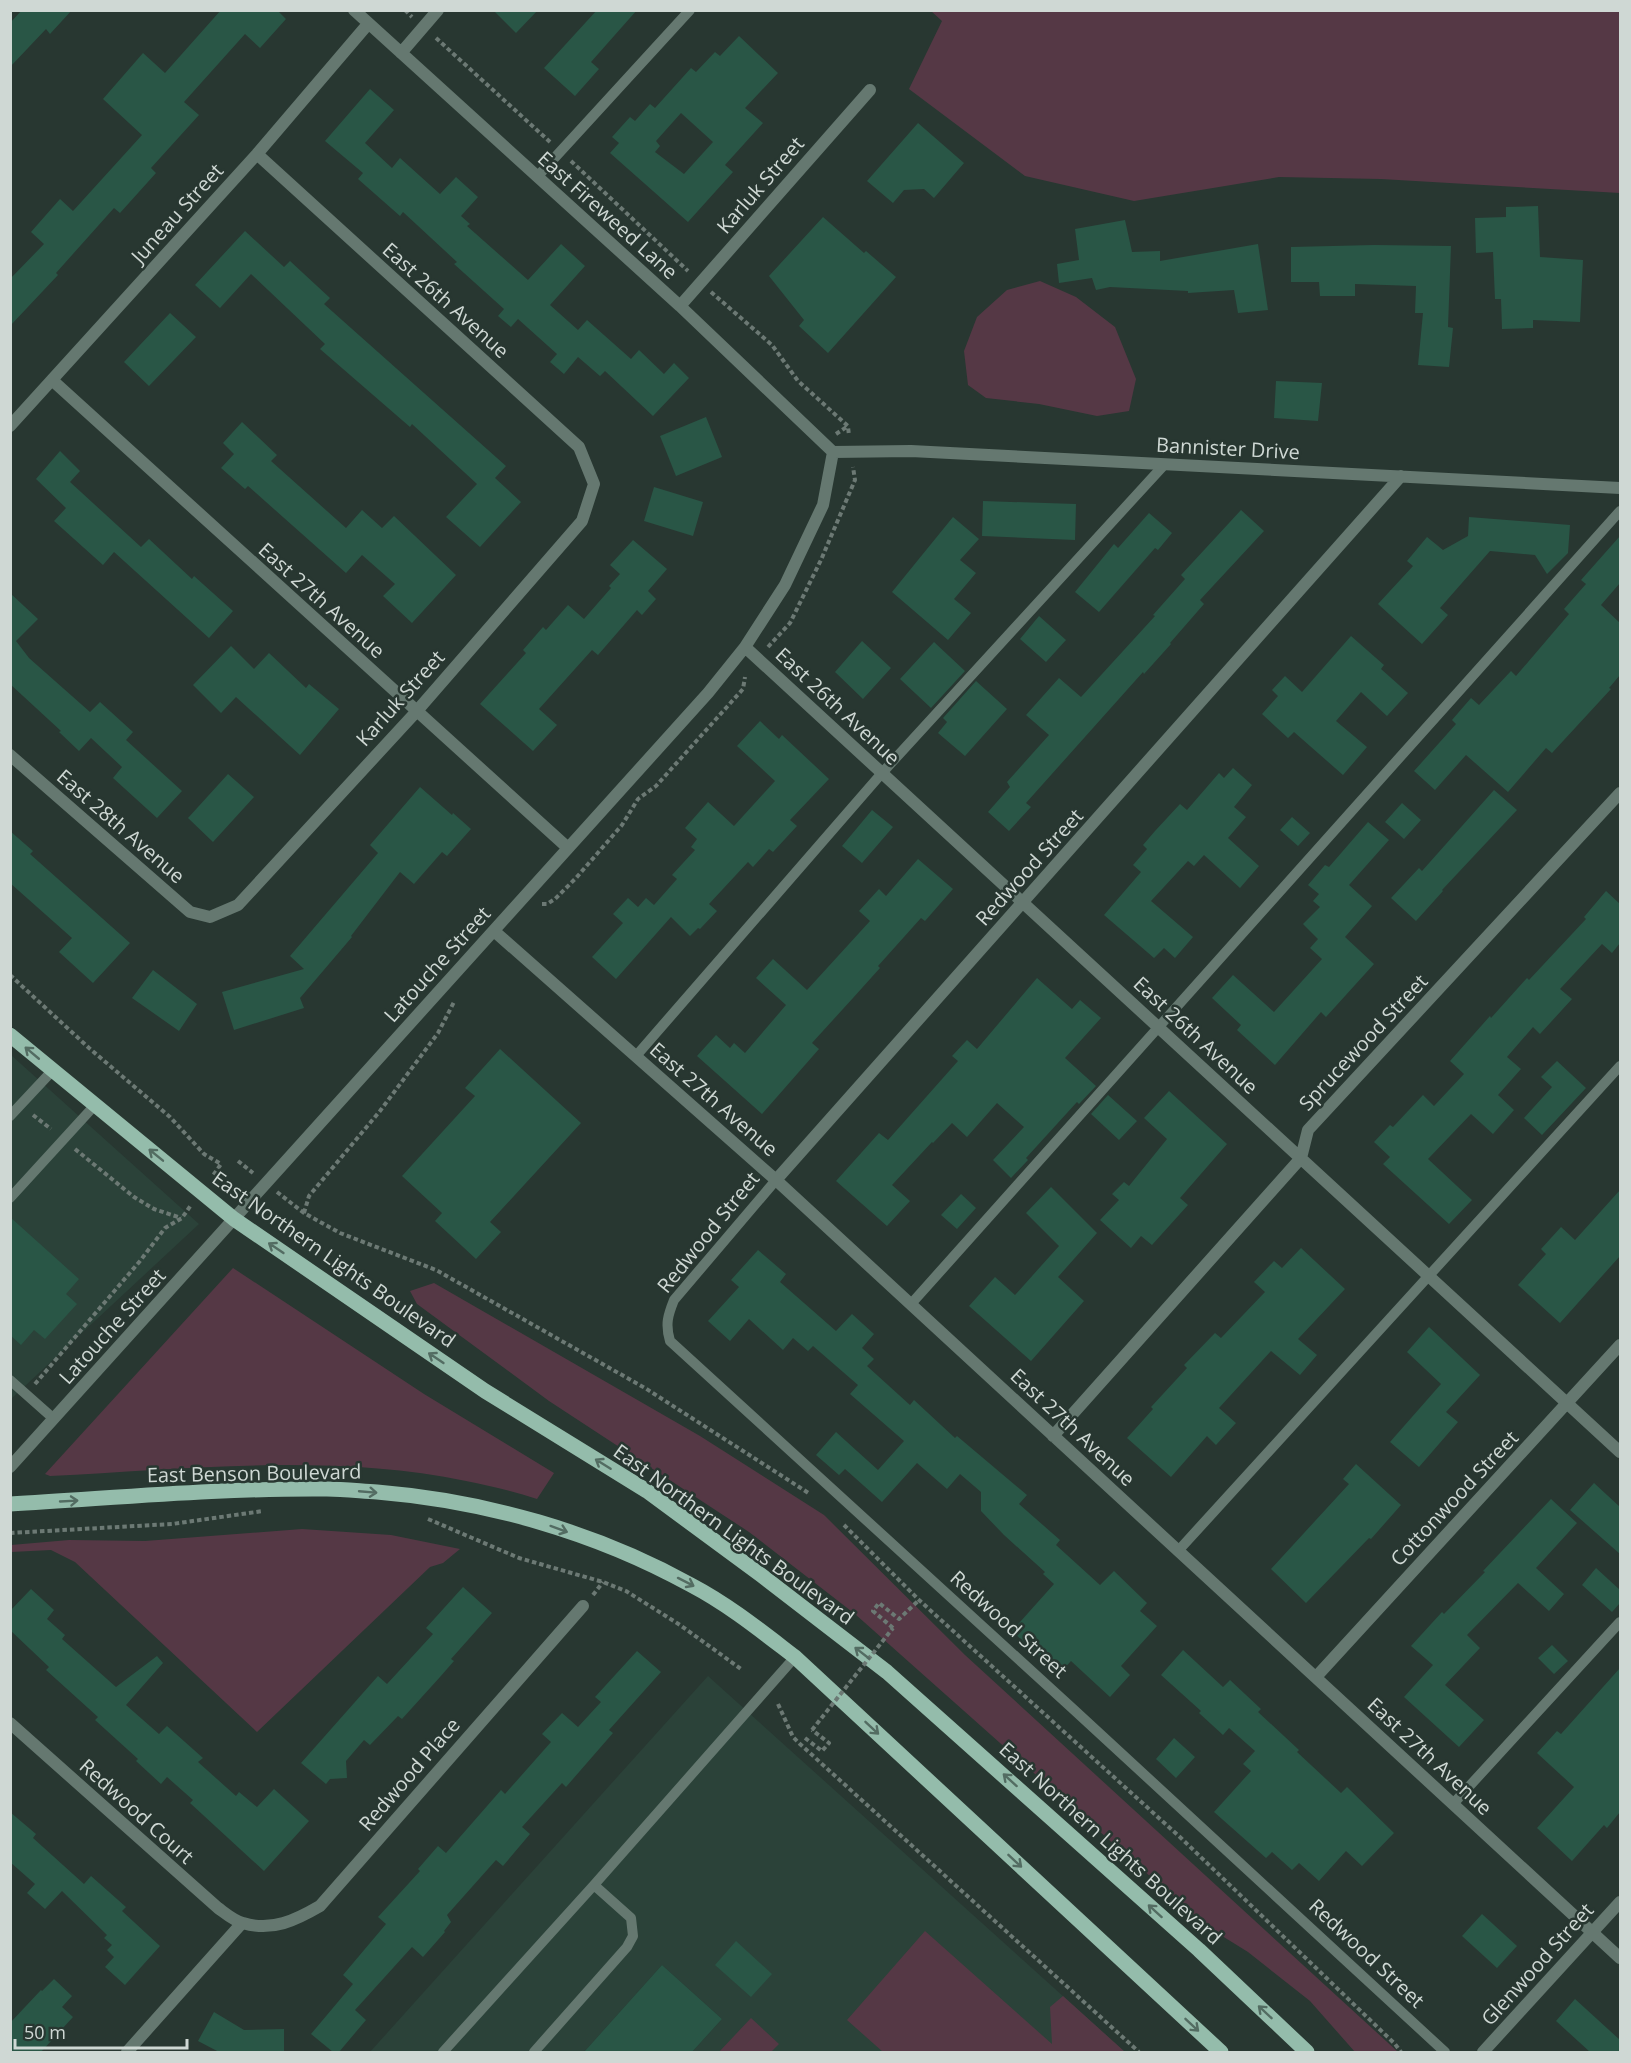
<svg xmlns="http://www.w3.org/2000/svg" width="1631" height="2063" viewBox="0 0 1631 2063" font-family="'Open Sans',sans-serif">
	<rect width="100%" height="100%" fill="#283731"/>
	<path fill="#2b4239" d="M11 1055 199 1224 11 1399Z
		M708 1676 1125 2052H692L722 2019 662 1965 584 2052H370Z"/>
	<path fill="#553845" d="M931 11H1620V193L1381 179 1279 177 1134 201 1025 176 909 89 942 21Z
		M1040 281 1076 297 1115 327 1136 379 1129 411 1097 416 1039 404 986 398 968 385 964 351 977 317 1007 290Z
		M233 1268 424 1394 554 1473 537 1499C514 1491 490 1486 466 1481 329 1453 189 1469 50 1476L45 1474Z
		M434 1283 700 1436 824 1515 965 1655 1398 2052H1355L1310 2001 1248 1952 1206 1926 855 1614 749 1532 549 1401 417 1304 410 1291Z
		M302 1529 391 1535 460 1549 443 1563 430 1567 257 1732 75 1562 51 1550 11 1552V1545L69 1540 145 1541Z
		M925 1931 1052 2044 1050 2007 1063 1996 1125 2052H1047L1048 2051 1046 2052H883L847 2020Z
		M751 2018 779 2044 771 2052H719Z"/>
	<path fill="#295646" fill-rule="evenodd" d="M22 10H72L50 34 46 29 10 67V23Z
		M221 10H277L286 19 260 48 245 34 184 102 199 115 151 168 156 173 120 213 114 208 56 273 58 275 10 326V279L44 244 31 232 60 199 73 211 142 135 103 99 143 53 165 73Z
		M493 10H538L516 33Z
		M597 10H637L591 62 599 69 575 96 544 68Z
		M739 36 778 73 745 108 763 123 725 165 733 172 688 222 610 153 619 143 612 137 630 117 635 121 650 104 655 108 691 68 696 72 715 52 720 56ZM681 113 713 142 684 174 655 152 660 146 656 141Z
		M370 89 394 110 365 143 392 168 400 158 440 194 456 177 478 197 461 216 470 224 467 226 528 280 561 244 585 266 550 305 578 330 587 320 631 359 639 350 664 374 674 363 689 378 653 416 605 371 600 376 578 357 564 374 550 362 557 354 518 319 511 327 498 316 504 309 454 264 457 262 403 212 400 216 358 179 363 173 325 141Z
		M918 123 964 163 934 198 924 189 904 190 893 203 867 181Z
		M1538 206 1540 257 1583 260 1580 322 1533 320V328L1502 329 1501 299H1495L1493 252 1476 253 1475 218 1506 217V207Z
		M823 217 864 253 866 251 896 277 828 353 799 326 804 320 769 276Z
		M1125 220 1132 252 1160 251V261L1258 244 1268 310 1238 313 1234 290 1188 293V291L1110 287 1096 290 1092 278 1059 283 1057 264 1079 260 1075 229Z
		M245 231 284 267 290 261 330 298 324 304 506 466 495 478 521 502 480 547 446 517 477 484 412 424 410 427 320 349 325 344 251 274 220 308 195 285Z
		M1374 245 1451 246 1448 327 1453 328 1449 367 1418 365 1423 313H1415L1416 286 1355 284V296H1320L1319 282H1291V247Z
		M170 313 196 337 149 386 124 362Z
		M1276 381 1322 383 1318 421 1274 418Z
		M706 417 722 457 676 476 660 436Z
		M242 422 277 455 271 461 346 528 362 510 382 528 394 516 456 575 412 623 383 596 395 584 362 555 346 573 248 486 245 489 221 468 234 454 223 443Z
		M60 451 80 471 70 482 141 547 149 539 192 579 194 576 233 611 209 638 114 552 103 565 54 521 66 508 36 479Z
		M654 487 703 502 693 536 644 521Z
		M983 501 1076 504 1075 540 982 536Z
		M1241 510 1264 531 1200 600 1204 604 1170 643 1171 644 1144 674 1143 672 1026 803 1031 807 1009 831 988 812 1010 787 1007 782 1049 735 1026 715 1059 678 1081 697 1155 616 1153 615 1185 579 1181 575Z
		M1149 513 1172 533 1158 550 1155 548 1099 612 1075 592 1114 544 1118 548Z
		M953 517 979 539 960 560 976 573 954 599 971 613 948 640 892 592Z
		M1469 517 1570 525 1568 553 1547 574 1535 555 1490 551 1440 608 1448 615 1422 644 1378 604 1413 566 1407 561 1427 537 1443 550 1468 536Z
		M1620 536V583L1601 605 1620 623V675L1609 688 1611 689 1552 753 1546 748 1508 792 1466 755 1435 790 1414 771 1456 724 1452 720 1471 698 1479 705 1511 671 1516 676 1569 614 1564 609 1586 584 1581 580Z
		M633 540 667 569 648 591 656 599 642 615 637 610 598 655 592 650 539 709 557 725 533 751 480 704 526 653 523 650 543 627 546 630 568 605 584 619 611 588 609 586 620 574 610 565Z
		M10 593 38 619 16 641 29 658 90 712 100 702 133 732 126 740 182 791 157 818 113 778 122 767 91 738 79 751 59 732 61 731 10 684Z
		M1039 616 1066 640 1046 662 1020 639Z
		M1351 636 1384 665 1381 669 1408 693 1387 716 1361 692 1336 721 1367 747 1343 775 1294 732 1288 738 1262 714 1278 696 1272 690 1285 676 1302 692Z
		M862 641 891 668 863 699 835 672Z
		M934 642 965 671 931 708 900 679Z
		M231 646 254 669 269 653 306 688 309 684 339 709 300 755 236 697 221 713 193 685Z
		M976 681 1007 709 965 756 938 733 947 722 943 718Z
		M760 721 779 739 782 735 829 779 790 820 797 826 773 852 769 849 753 867 748 862 709 904 717 911 700 929 698 928 690 936 671 917 616 979 592 957 623 923 613 914 628 898 638 907 646 898 654 905 677 879 672 875 695 850 691 847 697 839 685 828 708 802 734 826 775 781 737 746Z
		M1233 768 1252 785 1234 807 1246 817 1228 838 1259 866 1240 888 1204 855 1194 866 1188 861 1151 901 1193 937 1175 958 1164 948 1154 958 1104 915 1141 872 1133 865 1147 849 1143 845 1155 831 1180 804 1187 810 1219 773 1224 778Z
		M228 774 254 797 213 842 188 818Z
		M420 787 452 815 453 813 471 829 447 856 442 852 414 884 400 872 351 936 352 937 300 998 304 1008 234 1030 222 992 304 969 290 956 378 853 370 845Z
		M1494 790 1517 810 1442 890 1443 891 1416 921 1391 898 1419 868 1422 871Z
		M1402 803 1421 820 1404 839 1385 822Z
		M872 810 893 827 862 863 842 846Z
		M1292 817 1310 833 1298 846 1280 830Z
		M1368 822 1389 840 1349 885 1372 906 1345 937 1374 964 1326 1017 1321 1012 1275 1065 1237 1030 1241 1025 1212 998 1233 975 1274 1012 1322 959 1310 948 1318 939 1303 924 1320 907 1313 901 1319 894 1308 885 1325 865 1329 867Z
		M10 831 33 851 30 854 130 943 93 983 59 952 72 938 10 883Z
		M918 859 953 889 925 921 921 918 878 966 880 968 853 998 812 1043 819 1049 762 1114 697 1056 716 1035 730 1048 734 1043 745 1053 786 1005 756 978 773 959 807 990 870 921 859 911 879 889 886 896Z
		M1606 891 1620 904V943L1612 953 1602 944 1560 989 1572 999 1540 1034 1533 1027 1507 1057 1521 1069 1498 1095 1514 1110 1493 1134 1471 1114 1428 1159 1472 1200 1449 1224 1383 1164 1390 1157 1374 1142 1390 1125 1393 1127 1423 1095 1434 1106 1464 1074 1450 1061 1490 1016 1491 1018 1527 978 1529 980 1586 919 1584 917Z
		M153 970 197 1004 179 1031 132 998Z
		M1037 978 1072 1009 1080 1000 1101 1018 1065 1058 1096 1086 1079 1104 1077 1102 1026 1158 1028 1160 1011 1178 993 1160 1024 1127 997 1103 967 1137 952 1123 933 1143 932 1142 892 1185 910 1201 887 1226 836 1181 879 1133 888 1140 958 1061 952 1056 967 1040 977 1049Z
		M500 1049 581 1123 490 1222 501 1232 476 1259 435 1221 442 1213 402 1176 475 1096 465 1088Z
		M1557 1061 1586 1088 1542 1135 1524 1118 1552 1087 1541 1077Z
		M1169 1091 1227 1144 1180 1198 1188 1205 1152 1245 1141 1236 1131 1248 1100 1220 1119 1200 1112 1194 1124 1182 1129 1186 1167 1139 1144 1118Z
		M1108 1095 1137 1121 1119 1140 1091 1114Z
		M1051 1187 1097 1233 1058 1277 1084 1301 1031 1361 969 1306 995 1277 1015 1295 1059 1246 1026 1213Z
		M1620 1190V1256L1560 1323 1518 1285 1546 1254 1541 1249 1561 1227 1575 1240Z
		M961 1194 976 1208 957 1229 941 1215Z
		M10 1217 79 1279 66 1294 77 1304 45 1339 34 1330 21 1345 10 1335Z
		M1301 1248 1345 1289 1298 1339 1317 1355 1300 1375 1271 1351 1219 1408 1236 1423 1216 1445 1207 1436 1171 1477 1127 1438 1153 1409 1151 1407 1187 1368 1184 1365 1215 1333 1221 1338 1265 1292 1254 1282 1274 1261 1282 1268Z
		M758 1250 786 1274 780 1282 836 1331 852 1314 874 1334 862 1348 874 1359 867 1366 910 1405 914 1400 955 1438 957 1436 1027 1495 1019 1504 1060 1540 1056 1545 1100 1585 1114 1571 1147 1603 1140 1611 1157 1626 1121 1666 1130 1675 1110 1697 1071 1661 1059 1674 1012 1631 1054 1584 1043 1574 1045 1572 1004 1535 981 1511V1492L960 1474 947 1489 917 1463 882 1502 845 1469 839 1475 816 1455 836 1432 878 1470 904 1441 850 1394 858 1385 813 1346 808 1351 793 1338 783 1350 749 1319 730 1341 708 1321 739 1287 731 1280Z
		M1429 1327 1480 1375 1446 1412 1458 1422 1419 1467 1390 1442 1441 1384 1407 1352Z
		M1356 1464 1401 1505 1371 1539 1369 1538 1306 1603 1271 1569 1349 1484 1343 1479Z
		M1594 1483 1620 1507V1554L1570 1510Z
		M1551 1499 1577 1523 1536 1568 1564 1594 1549 1611 1518 1583 1467 1635 1480 1648 1445 1685 1484 1720 1459 1747 1404 1697 1433 1665 1411 1646 1442 1612 1444 1614 1485 1572 1483 1571Z
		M1596 1568 1620 1590V1603L1612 1612 1582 1585Z
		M463 1587 492 1613 451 1659 454 1661 440 1677 402 1719 398 1716 370 1745 364 1740 346 1761 347 1778 330 1779 326 1784 301 1763 378 1676 387 1684 433 1634 426 1628Z
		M31 1589 54 1610 47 1619 65 1635 62 1639 116 1687 157 1656 163 1663 126 1705 159 1734 167 1726 203 1758 198 1762 236 1796 239 1792 257 1807 274 1789 309 1821 264 1871 190 1803 193 1800 167 1777 161 1784 136 1761 138 1759 95 1720 98 1717 46 1670 49 1667 10 1630V1611Z
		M1552 1645 1568 1661 1554 1674 1538 1658Z
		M1183 1650 1223 1687 1230 1680 1261 1709 1258 1712 1299 1750 1297 1752 1341 1793 1347 1787 1394 1833 1362 1866 1346 1851 1319 1881 1299 1863 1292 1870 1272 1852 1266 1858 1214 1812 1251 1771 1243 1764 1255 1751 1229 1728 1223 1735 1199 1713 1201 1711 1161 1675Z
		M637 1651 661 1672 609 1730 613 1733 566 1787 562 1783 522 1827 530 1834 503 1866 496 1860 447 1915 451 1922 444 1931 445 1932 423 1957 412 1947 355 2010 366 2020 339 2052H333L311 2034 353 1984 343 1975 386 1924 378 1917 420 1871 418 1869 438 1846 446 1853 501 1790 505 1794 551 1742 542 1734 562 1713 578 1727 601 1702 595 1697Z
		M1620 1668V1812L1607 1828 1604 1825 1572 1861 1537 1828 1574 1787 1537 1753 1557 1731 1561 1734Z
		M1174 1738 1195 1757 1176 1778 1156 1759Z
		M10 1812 36 1834 33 1838 84 1884 91 1876 126 1907 122 1911 160 1946 125 1985 105 1967 114 1957 107 1950 112 1945 104 1938 107 1935 62 1891 45 1909 27 1893 35 1884 10 1862Z
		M1482 1914 1517 1946 1497 1968 1462 1936Z
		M736 1941 772 1974 751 1997 715 1965Z
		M662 1965 722 2019 692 2052H584Z
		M54 1979 72 1996 62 2007 73 2017 41 2052H10V2023L41 1990 42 1991Z
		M1575 1999 1620 2040V2052H1590L1556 2021Z
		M214 2012 244 2030 284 2029V2052H219L198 2041Z"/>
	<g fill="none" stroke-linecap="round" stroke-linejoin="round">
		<path stroke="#6c7974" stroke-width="4" stroke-dasharray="4.5 3" stroke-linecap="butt" d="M405 10 412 17
			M436 38 550 142
			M571 161 688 271
			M711 292 772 345 798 381 848 426 849 436
			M836 434 848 426
			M768 647 790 623 821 560 855 480 853 467
			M542 904H547L555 899 576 878 622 825 638 799 656 786 743 689 745 677
			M10 975 89 1048 170 1117 204 1154 221 1164 212 1177
			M33 1115 51 1129
			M75 1149 134 1197 154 1209 181 1218
			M238 1161 253 1173
			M277 1192 304 1213 340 1233 436 1270 645 1388 810 1494
			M304 1213 309 1196 380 1111 438 1033 454 1002
			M35 1384 140 1261 165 1228 182 1218 191 1205
			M428 1519 519 1558 603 1582 626 1591 680 1625 741 1669
			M844 1525 919 1600 1182 1839 1395 2044 1401 2052
			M10 1533 172 1524 263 1511
			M593 1595 603 1582
			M893 1628 873 1611 879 1603 899 1619 919 1600
			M778 1704 793 1737 800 1744 1139 2052
			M805 1738 822 1751 829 1743 812 1730"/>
		<path stroke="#657870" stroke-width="10" d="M537 177 690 10
			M636 1056 882 773 1164 465
			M10 1116 53 1070
			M776 1180 674 1300C668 1315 665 1324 670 1341L1072 1708 1445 2052
			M10 1198 95 1105
			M911 1304 1620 511
			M10 1380 54 1419
			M1178 1551 1620 1066
			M1453 1804 1620 1622
			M443 2052 594 1885 795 1657
			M534 2052 627 1947 633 1936 631 1918 594 1885"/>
		<path stroke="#657870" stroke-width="12" d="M354 10 680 306 833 452
			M401 53 438 10
			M680 306 870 90
			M52 380 568 848
			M10 426 257 154 368 24
			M833 452 911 451 1620 488
			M745 647 1620 1452
			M10 755 190 912 210 917 238 905 416 712 582 521 594 484 579 447 257 154
			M494 931 776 1180 1620 1958
			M776 1180 1401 476
			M1053 1436 1301 1158 1308 1130 1620 793
			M10 1467 708 693 745 647 785 585 823 505 833 452
			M1316 1677 1620 1345
			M10 1723 218 1908C225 1913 234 1921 243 1923 272 1932 296 1920 320 1906L583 1606
			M127 2052 242 1923
			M1483 2052 1620 1902"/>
		<path stroke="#94bcab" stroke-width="15" d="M10 1035 234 1219 485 1391 647 1491 761 1575 887 1672 1199 1950 1307 2052
			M10 1504C116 1498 222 1488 327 1489 343 1489 360 1491 377 1492 486 1501 595 1532 691 1585 729 1605 761 1631 795 1657L1221 2052"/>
		<path stroke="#6c7974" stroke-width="4" stroke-dasharray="4.5 3" stroke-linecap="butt" d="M812 1730 893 1628"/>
	</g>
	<defs><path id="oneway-shaft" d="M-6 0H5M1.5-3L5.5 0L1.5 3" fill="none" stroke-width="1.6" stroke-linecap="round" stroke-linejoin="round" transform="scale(1.5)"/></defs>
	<g stroke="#536c62">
		<use href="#oneway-shaft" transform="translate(32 1053) rotate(-140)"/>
		<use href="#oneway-shaft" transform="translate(156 1155) rotate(-141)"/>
		<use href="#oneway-shaft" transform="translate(276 1248) rotate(-146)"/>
		<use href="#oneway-shaft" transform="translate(436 1358) rotate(-146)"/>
		<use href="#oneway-shaft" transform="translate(603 1464) rotate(-148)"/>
		<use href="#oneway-shaft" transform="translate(368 1492) rotate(5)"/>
		<use href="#oneway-shaft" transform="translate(69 1501) rotate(-3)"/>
		<use href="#oneway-shaft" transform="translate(559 1529) rotate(20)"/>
		<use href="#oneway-shaft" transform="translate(686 1582) rotate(27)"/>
		<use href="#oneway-shaft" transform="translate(862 1653) rotate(-142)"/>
		<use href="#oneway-shaft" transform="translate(872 1728) rotate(43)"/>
		<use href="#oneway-shaft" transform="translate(1010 1780) rotate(-138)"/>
		<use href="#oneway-shaft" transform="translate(1015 1861) rotate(43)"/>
		<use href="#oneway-shaft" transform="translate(1155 1911) rotate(-138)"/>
		<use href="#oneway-shaft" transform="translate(1265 2012) rotate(-137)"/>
		<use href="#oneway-shaft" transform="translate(1192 2025) rotate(43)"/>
	</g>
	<g text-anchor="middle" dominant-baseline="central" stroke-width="5" stroke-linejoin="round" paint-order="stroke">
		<g font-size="20" fill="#cfd8d4" stroke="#283731">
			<text transform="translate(760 185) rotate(-49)">Karluk Street</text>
			<text transform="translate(177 213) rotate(-48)">Juneau Street</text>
			<text transform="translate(608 215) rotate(42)">East Fireweed Lane</text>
			<text transform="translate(446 300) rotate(42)">East 26th Avenue</text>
			<text transform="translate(1228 448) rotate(3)">Bannister Drive</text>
			<text transform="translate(322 600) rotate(42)">East 27th Avenue</text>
			<text transform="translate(400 698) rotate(-48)">Karluk Street</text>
			<text transform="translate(838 706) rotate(43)">East 26th Avenue</text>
			<text transform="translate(121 826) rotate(41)">East 28th Avenue</text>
			<text transform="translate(1029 867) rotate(-48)">Redwood Street</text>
			<text transform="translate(437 964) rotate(-48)">Latouche Street</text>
			<text transform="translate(1196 1035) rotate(43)">East 26th Avenue</text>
			<text transform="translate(1363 1042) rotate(-47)">Sprucewood Street</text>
			<text transform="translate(714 1099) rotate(41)">East 27th Avenue</text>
			<text transform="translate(708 1232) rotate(-51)">Redwood Street</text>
			<text transform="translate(334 1259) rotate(35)">East Northern Lights Boulevard</text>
			<text transform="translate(112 1326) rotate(-48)">Latouche Street</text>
			<text transform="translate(1073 1427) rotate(43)">East 27th Avenue</text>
			<text transform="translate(254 1473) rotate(-1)">East Benson Boulevard</text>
			<text transform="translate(1454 1498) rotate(-47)">Cottonwood Street</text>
			<text transform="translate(734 1534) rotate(36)">East Northern Lights Boulevard</text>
			<text transform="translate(1009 1624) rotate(42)">Redwood Street</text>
			<text transform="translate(1430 1756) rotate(43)">East 27th Avenue</text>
			<text transform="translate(409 1774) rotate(-49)">Redwood Place</text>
			<text transform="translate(137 1811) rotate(42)">Redwood Court</text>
			<text transform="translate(1111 1843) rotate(42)">East Northern Lights Boulevard</text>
			<text transform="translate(1367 1953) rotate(43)">Redwood Street</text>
			<text transform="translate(1537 1964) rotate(-48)">Glenwood Street</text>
		</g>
	</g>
	<rect width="1631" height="2063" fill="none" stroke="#cfd8d4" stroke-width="24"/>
	<path d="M15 2039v9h172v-9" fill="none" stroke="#cfd8d4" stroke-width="3"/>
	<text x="24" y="2039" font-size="18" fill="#cfd8d4" stroke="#283731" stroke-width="4.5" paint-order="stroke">50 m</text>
</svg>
